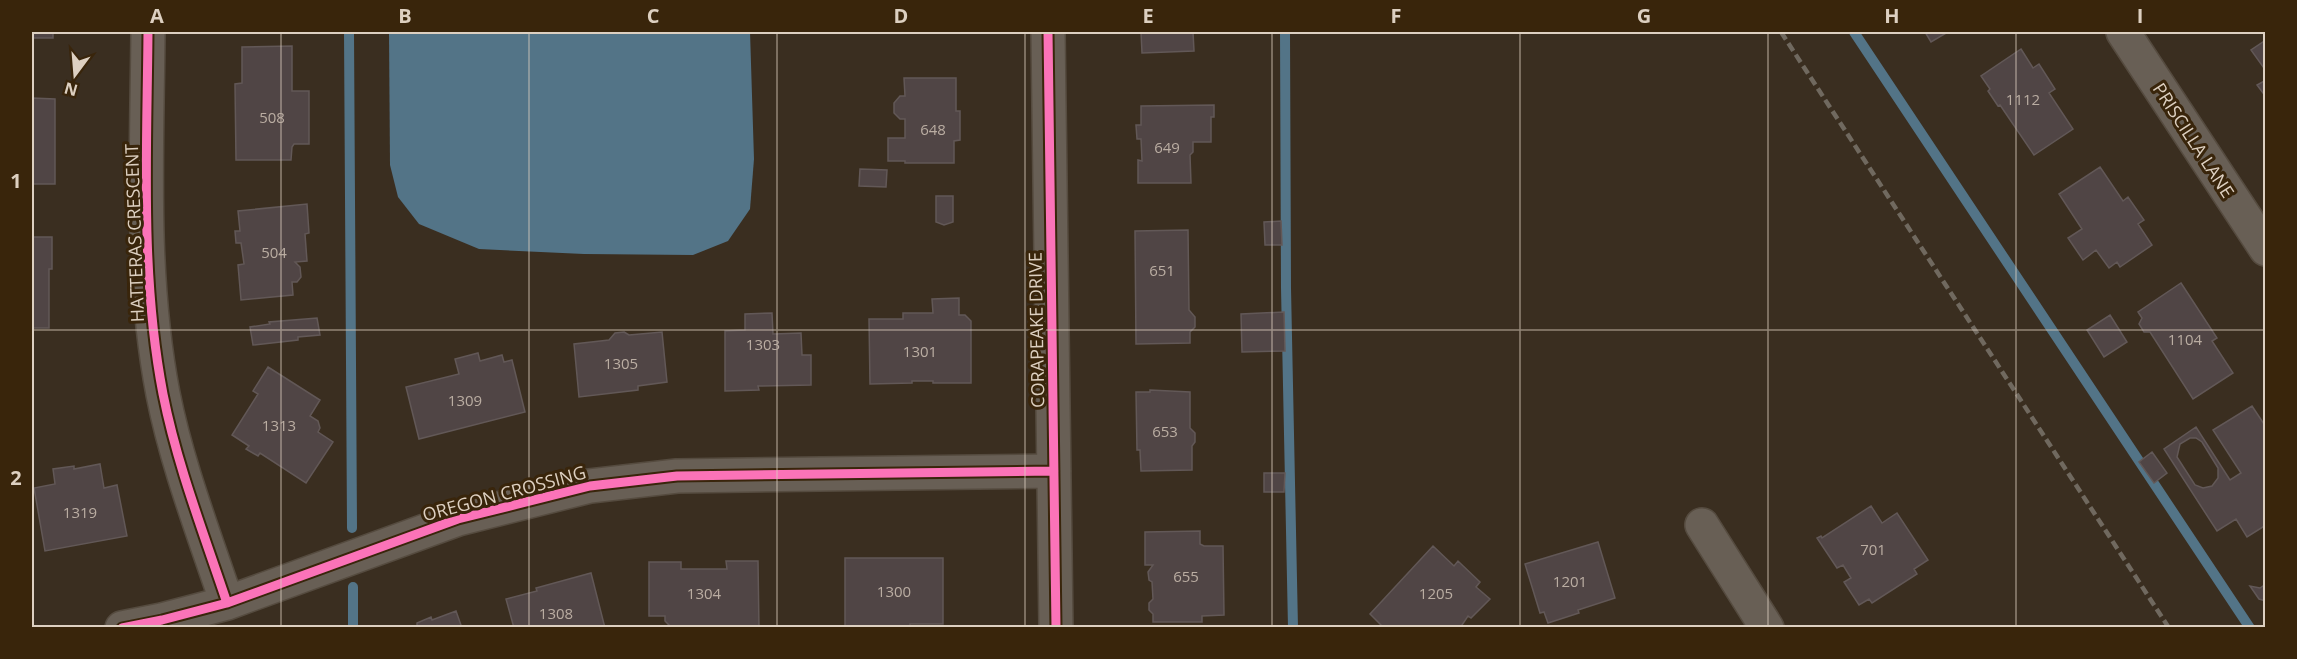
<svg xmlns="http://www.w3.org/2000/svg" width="2297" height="659" viewBox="0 0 2297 659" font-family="'Open Sans',sans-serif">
	<rect width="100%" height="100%" fill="#3a2e20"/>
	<path fill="#537487" d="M389 32H750L754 159 750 209 728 241 693 255 584 254 479 249 419 224 398 197 390 165Z"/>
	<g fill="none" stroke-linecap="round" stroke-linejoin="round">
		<path stroke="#537487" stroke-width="10" d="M349 32 352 528
			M1285 32 1286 288 1293 628
			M1854 32 2250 628
			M353 587V628"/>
	</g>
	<path fill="#504545" stroke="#625857" stroke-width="1.5" fill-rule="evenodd" d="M32 32H53V38H32Z
		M1141 32H1193L1194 51 1142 53Z
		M1925 32H1948L1931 42Z
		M2266 40V71L2251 50Z
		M292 46V91H309V144H294L292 147 291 160H236L235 84 242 83V47Z
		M2021 49 2033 68 2039 64 2055 89 2049 93 2073 129 2034 155 2000 105 1998 106 1988 91 1990 89 1981 76Z
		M904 78H956V111H960V140L954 141V163H905V161H888V138H905V119H900L894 113V103L900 96H905Z
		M2266 80V97L2257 85Z
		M32 98 55 99V184H32Z
		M1214 105V117H1211V142H1193V152L1190 155 1191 183H1138V160L1142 161 1141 139H1137L1136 125H1141V106Z
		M2100 167 2123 201 2128 197 2144 220 2138 224 2152 245 2120 267 2117 262 2109 268 2096 250 2083 260 2068 238 2082 229 2059 194Z
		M860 169 887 170 886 187 859 186Z
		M936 196H953V222L944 225 936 222Z
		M307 204 309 233 305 234 307 261 295 262 300 267 301 277 297 282H292L293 295 241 300 238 265 244 264 241 243H236L235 231H240L238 211Z
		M1281 221 1282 245H1265L1264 222Z
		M1188 230 1189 310 1195 317V327L1190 332V343L1136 344 1135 231Z
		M32 237H52V269H49V328H32Z
		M2181 283 2217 338 2212 341 2233 373 2193 399 2150 332H2144L2139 324 2142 318 2138 312Z
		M959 298V315H965L971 321V383H933V381H912V383L870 384 869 319H903V313H933L932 299Z
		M1284 312 1285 351 1242 352 1241 314Z
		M772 313 773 334 801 333 802 355H811V385L758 386 759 390 725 391V331L745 330V314Z
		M2110 315 2127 342 2104 357 2087 330Z
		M317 318 320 335 298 337V340L253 345 250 327 270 324 269 322Z
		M624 332 629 335 662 332 667 382 638 386V390L579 397 574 344 609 340 615 333Z
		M478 353 480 361 502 355 504 362 512 360 525 412 419 439 406 387 459 374 455 359Z
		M268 367 320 400 310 416 318 421 320 428 318 432 333 442 306 483 260 453 258 456 246 449 249 446 232 435 258 394 253 391Z
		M1150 390 1190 392V428L1195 433V442L1192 446V470L1141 471 1140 450H1137L1136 392H1150Z
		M2252 406 2266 427V525L2247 537 2236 519 2217 531 2164 449 2196 427 2230 480 2241 473 2213 430ZM2190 438H2196L2202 442 2218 468V478L2212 486 2203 488 2195 485 2177 457 2180 444Z
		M2152 452 2167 473 2154 483 2139 462Z
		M100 464 104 488 117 485 127 536 45 551 34 488 55 484 53 469 74 466V469Z
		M1264 473H1285L1284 492H1264Z
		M1871 506 1882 523 1897 513 1928 560 1914 569 1917 574 1872 603 1869 599 1859 605 1844 582 1851 578 1843 565 1837 568 1817 538 1821 536 1822 538Z
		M1200 531V544L1204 546H1223L1224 615 1202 616V622H1153V614L1149 610V603L1153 599 1152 582 1149 580 1148 572 1153 565H1145V532Z
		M1598 542 1615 598 1578 610 1579 613 1548 623 1544 612 1540 613 1525 564Z
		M1433 546 1454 566 1458 561 1480 582 1476 587 1490 599 1471 618 1468 616 1460 628H1384L1370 614Z
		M845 558H943V624H910V628H845Z
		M726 561H758L759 628H679L670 626 665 621V616H649V562H681V569H727Z
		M591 573 605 628H514L506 599 537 591 536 588Z
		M2266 584V601L2259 599 2250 586 2260 588Z
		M456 611 462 628H414L417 626V623L431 617 432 620Z"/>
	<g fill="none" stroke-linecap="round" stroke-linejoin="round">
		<defs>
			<path id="minor" d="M148 32C147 152 140 275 163 394 177 465 204 534 227 603
				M1048 32 1056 628
				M2123 32 2266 249
				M1702 525 1767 628
				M122 628 162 620 227 603 458 519 590 486 677 476 1054 471"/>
		</defs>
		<use href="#minor" stroke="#554b3f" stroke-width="36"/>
		<use href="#minor" stroke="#685f55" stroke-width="33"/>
		<path stroke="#70695f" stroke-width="4.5" stroke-dasharray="9 4.5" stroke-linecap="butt" d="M1781 32 2169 628"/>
		<defs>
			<path id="cycleway" d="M148 32C147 152 140 275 163 394 177 465 204 534 227 603
				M1048 32 1056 628
				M122 628 162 620 227 603 458 519 590 486 677 476 1054 471"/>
		</defs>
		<use href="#cycleway" stroke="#39250b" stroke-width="13"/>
		<use href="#cycleway" stroke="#fb73b8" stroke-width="9"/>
	</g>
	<path fill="none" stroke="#ddd0c1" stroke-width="1.5" stroke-opacity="0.55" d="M281 32V628M529 32V628M777 32V628M1025 32V628M1272 32V628M1520 32V628M1768 32V628M2016 32V628M32 330H2266"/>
	<g text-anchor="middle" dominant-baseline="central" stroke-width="6" stroke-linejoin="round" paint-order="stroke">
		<g font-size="15" fill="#baada2">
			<text x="2023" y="99">1112</text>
			<text x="272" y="117">508</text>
			<text x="933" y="129">648</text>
			<text x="1167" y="147">649</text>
			<text x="274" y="252">504</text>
			<text x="1162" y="270">651</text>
			<text x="2185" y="339">1104</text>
			<text x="763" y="344">1303</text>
			<text x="920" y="351">1301</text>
			<text x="621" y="363">1305</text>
			<text x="465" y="400">1309</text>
			<text x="279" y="425">1313</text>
			<text x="1165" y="431">653</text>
			<text x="80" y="512">1319</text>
			<text x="1873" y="549">701</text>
			<text x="1186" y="576">655</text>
			<text x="1570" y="581">1201</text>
			<text x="894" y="591">1300</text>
			<text x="704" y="593">1304</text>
			<text x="1436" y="593">1205</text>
			<text x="556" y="613">1308</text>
		</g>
		<g font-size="18" fill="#ddd0c1" stroke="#39250b">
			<text transform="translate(2194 140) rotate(57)">PRISCILLA LANE</text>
			<text transform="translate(134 233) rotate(-92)">HATTERAS CRESCENT</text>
			<text transform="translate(1036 330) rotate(-91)">CORAPEAKE DRIVE</text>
			<text transform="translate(504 493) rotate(-15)">OREGON CROSSING</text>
		</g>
	</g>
	<rect width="2297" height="659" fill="none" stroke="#39250b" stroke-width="66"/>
	<g transform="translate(75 75) rotate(196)" stroke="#39250b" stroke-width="4.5" paint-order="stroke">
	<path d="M0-4.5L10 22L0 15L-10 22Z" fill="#ddd0c1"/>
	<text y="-9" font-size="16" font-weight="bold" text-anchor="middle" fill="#ddd0c1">N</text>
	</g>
	<rect x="33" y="33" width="2231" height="593" fill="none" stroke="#ddd0c1" stroke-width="2"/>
	<g font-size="20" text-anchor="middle" font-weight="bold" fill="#ddd0c1">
		<text x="157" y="23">A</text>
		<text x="405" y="23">B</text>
		<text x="653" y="23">C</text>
		<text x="901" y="23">D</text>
		<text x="1148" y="23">E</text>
		<text x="1396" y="23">F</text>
		<text x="1644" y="23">G</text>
		<text x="1892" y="23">H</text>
		<text x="2140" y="23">I</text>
		<text x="16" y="188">1</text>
		<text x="16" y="485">2</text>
	</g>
</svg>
